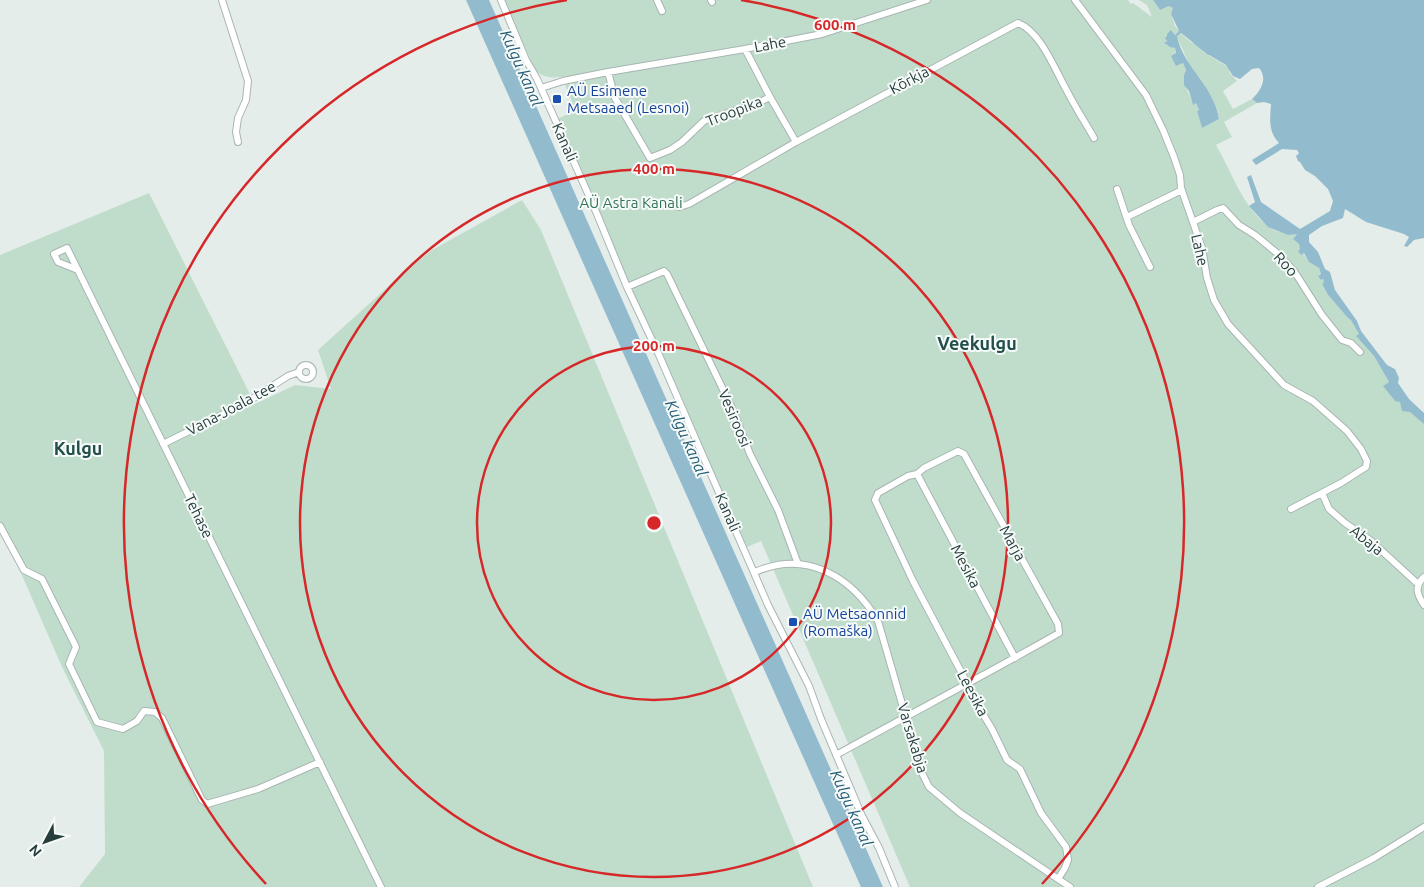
<svg xmlns="http://www.w3.org/2000/svg" width="1424" height="887" viewBox="0 0 1424 887" font-family="Ubuntu,sans-serif">
	<rect width="100%" height="100%" fill="#e5edeb"/>
	<path fill="#c0ddcc" d="M504 0H1128L1131 4 1133 3 1152 17 1147 5 1139 0H1153L1160 10 1169 6H1172L1174 10 1171 14 1175 26 1179 31 1175 35 1171 31 1167 34 1166 45 1175 48 1176 66 1183 63 1186 70C1181 83 1189 92 1193 104L1196 103 1199 111H1197L1202 128 1219 119C1217 99 1205 88 1195 73 1188 63 1184 51 1178 40L1177 36 1180 33 1192 43 1196 44 1203 52 1228 67 1230 73 1237 81 1223 91 1233 109 1252 99 1257 103 1224 122 1232 137 1216 145C1232 172 1242 206 1268 226 1276 233 1287 233 1297 234L1293 239 1299 244 1300 249 1298 250 1303 253 1309 262 1319 268 1321 274 1318 275 1325 282 1322 284 1328 295 1348 318 1352 320 1359 334 1357 337 1374 356 1389 382 1384 386 1395 401H1400L1424 424V887H910L761 541 747 547 610 240 557 119 570 113 566 104 572 102 562 77C551 78 544 78 535 70Z
		M149 193 255 404 295 385 331 389 318 350 402 274 432 250 522 200 541 230 813 887H79L105 854 104 751 62 667 0 525V255Z"/>
	<path fill="#92bcce" d="M466 0H489L883 887H861Z
		M1153 0H1424V238L1414 240 1407 247 1404 246 1409 237 1404 234 1366 222 1345 209 1343 218 1322 226 1309 235V242L1318 252 1325 269 1330 272 1335 290 1357 321 1361 331 1387 365 1395 369 1399 378 1398 383 1409 399 1424 413V424L1410 412 1402 411 1400 402 1395 401 1383 386 1389 382 1374 356 1356 336 1359 334 1351 320 1348 318 1328 295 1322 284 1324 282 1323 279 1321 280 1318 276 1321 274 1319 268 1309 262 1304 253 1301 255 1298 251 1300 249 1299 244 1293 239 1297 234 1288 235 1268 227 1249 206 1255 202 1247 177 1251 175 1261 202 1300 229 1330 211 1333 201 1328 189 1315 176 1305 170 1300 162 1298 161 1296 156 1299 153 1297 150 1282 149 1256 165 1252 160 1279 143C1268 131 1270 119 1271 104L1264 102 1257 103 1252 99C1261 91 1268 78 1259 68L1252 69 1240 79 1233 76 1226 65 1209 55H1208C1198 48 1191 40 1181 33L1177 36C1183 67 1215 87 1219 119L1202 128 1197 111 1199 110 1196 103 1193 105 1189 91 1184 85V75L1186 70 1183 63 1176 66 1171 56 1176 53 1175 48 1170 47 1164 43 1167 41 1165 38 1167 36V34L1171 30 1175 35 1179 31 1171 14 1173 8 1169 6 1160 10Z"/>
	<g fill="none" stroke-linecap="round" stroke-linejoin="round">
		<defs>
			<path id="minor" d="M222 0 248 81 246 100 238 118 236 132 238 142
				M501 0 526 60 537 79 597 214 627 287 659 355 768 605 809 686 821 719 862 816 879 848 895 887
				M657 0 662 11
				M711 0 712 2
				M1075 0 1146 95 1163 130 1174 157 1180 175 1181 188 1202 248 1207 278 1214 300 1228 324 1284 385 1313 401 1347 431 1361 449 1367 461 1366 467 1341 483 1291 509
				M745 49 770 97 796 142
				M608 72 615 98 650 158 670 150 682 142 704 121 760 102 770 97
				M541 88 563 81 608 72 745 49 822 34 927 0
				M1117 189 1129 225 1150 267
				M679 207 689 204 796 142 1018 23C1041 32 1055 70 1067 91 1075 107 1085 122 1094 138
				M1127 217 1182 190
				M1193 222 1217 210 1223 208 1239 225 1255 235 1277 253 1294 271 1322 315 1342 340 1351 343 1360 352
				M78 270 58 262 54 254 67 248 381 887
				M627 287 664 271 667 274 732 408 750 454 778 510 798 564
				M299 372a7 7 0 1 1 14 0a7 7 0 1 1-14 0Z
				M163 444 246 403 288 376 299 372
				M917 474 1015 658
				M1322 493 1329 509 1345 523 1370 540 1418 584
				M0 526 24 570 42 579 76 647 69 664 97 722 123 729 137 721 144 711 155 712 162 718 202 800 207 804 258 789 320 762
				M755 572C806 549 852 577 878 621L922 773 929 787 960 813 1070 887
				M1424 577C1414 586 1417 595 1424 605
				M836 755C910 714 985 675 1059 633L1058 624 964 454 958 451 924 468 917 474 908 476 878 493 875 500 913 581 967 683 969 691 992 729 1007 760 1020 769 1041 813 1066 847 1068 860 1065 868 1058 879
				M1318 887 1374 858 1424 827"/>
		</defs>
		<use href="#minor" stroke="#a8b5b3" stroke-width="8"/>
		<use href="#minor" stroke="#fff" stroke-width="6"/>
	</g>
	<g fill="none" stroke="#d62828" stroke-width="2.5">
		<circle cx="654" cy="523" r="177"/>
		<circle cx="654" cy="523" r="354"/>
		<path d="M266 884A530 530 0 0 1 567 0M741 0A530 530 0 0 1 1042 884"/>
	</g>
	<g fill="#1a4fb4" stroke="#f6faf9" stroke-width="2">
		<rect x="552" y="94" width="10" height="10" rx="2.5"/>
		<rect x="788" y="617" width="10" height="10" rx="2.5"/>
	</g>
	<g text-anchor="middle" dominant-baseline="central" stroke-width="4" stroke-linejoin="round" paint-order="stroke">
		<g font-size="15" fill="#263e3b" stroke="#f6faf9">
			<text transform="translate(770 44) rotate(-11)">Lahe</text>
			<text transform="translate(909 80) rotate(-28)">Kõrkja</text>
			<text transform="translate(734 111) rotate(-21)">Troopika</text>
			<text transform="translate(565 142) rotate(66)">Kanali</text>
			<text transform="translate(1200 250) rotate(77)">Lahe</text>
			<text transform="translate(1286 264) rotate(47)">Roo</text>
			<text transform="translate(231 408) rotate(-28)">Vana-Joala tee</text>
			<text transform="translate(735 418) rotate(67)">Vesiroosi</text>
			<text transform="translate(728 512) rotate(66)">Kanali</text>
			<text transform="translate(199 516) rotate(64)">Tehase</text>
			<text transform="translate(1367 540) rotate(39)">Abaja</text>
			<text transform="translate(1013 543) rotate(61)">Marja</text>
			<text transform="translate(966 566) rotate(62)">Mesika</text>
			<text transform="translate(973 693) rotate(62)">Leesika</text>
			<text transform="translate(913 738) rotate(73)">Varsakabja</text>
		</g>
		<g font-size="15" fill="#164399" stroke="#f6faf9" text-anchor="start">
			<text x="567" y="90">AÜ Esimene<tspan x="567" dy="17">Metsaaed (Lesnoi)</tspan></text>
			<text x="803" y="613">AÜ Metsaonnid<tspan x="803" dy="17">(Romaška)</tspan></text>
		</g>
		<g font-size="15" fill="#327355" stroke="#f6faf9">
			<text x="631" y="202">AÜ Astra Kanali</text>
		</g>
		<g font-size="16" font-style="italic" fill="#235c77" stroke="#f6faf9">
			<text transform="translate(522 68) rotate(66)">Kulgu kanal</text>
			<text transform="translate(687 438) rotate(66)">Kulgu kanal</text>
			<text transform="translate(852 808) rotate(66)">Kulgu kanal</text>
		</g>
		<g font-size="18" font-weight="bold" fill="#234f4b" stroke="#f6faf9">
			<text x="977" y="343">Veekulgu</text>
			<text x="78" y="448">Kulgu</text>
		</g>
	</g>
	<circle cx="654" cy="523" r="8" fill="#d62828" stroke="#f6faf9" stroke-width="2.5"/>
	<g font-size="15" text-anchor="middle" font-weight="bold" fill="#d62828" stroke="#f6faf9" stroke-width="4" stroke-linejoin="round" paint-order="stroke">
		<text x="835" y="30">600 m</text>
		<text x="654" y="174">400 m</text>
		<text x="654" y="351">200 m</text>
	</g>
	<g transform="translate(45 842) rotate(229)" stroke="#f6faf9" stroke-width="4" paint-order="stroke">
	<path d="M0-4L9 19L0 12L-9 19Z" fill="#263e3b"/>
	<text y="-8" font-size="14" font-weight="bold" text-anchor="middle" fill="#263e3b">N</text>
	</g>
</svg>
